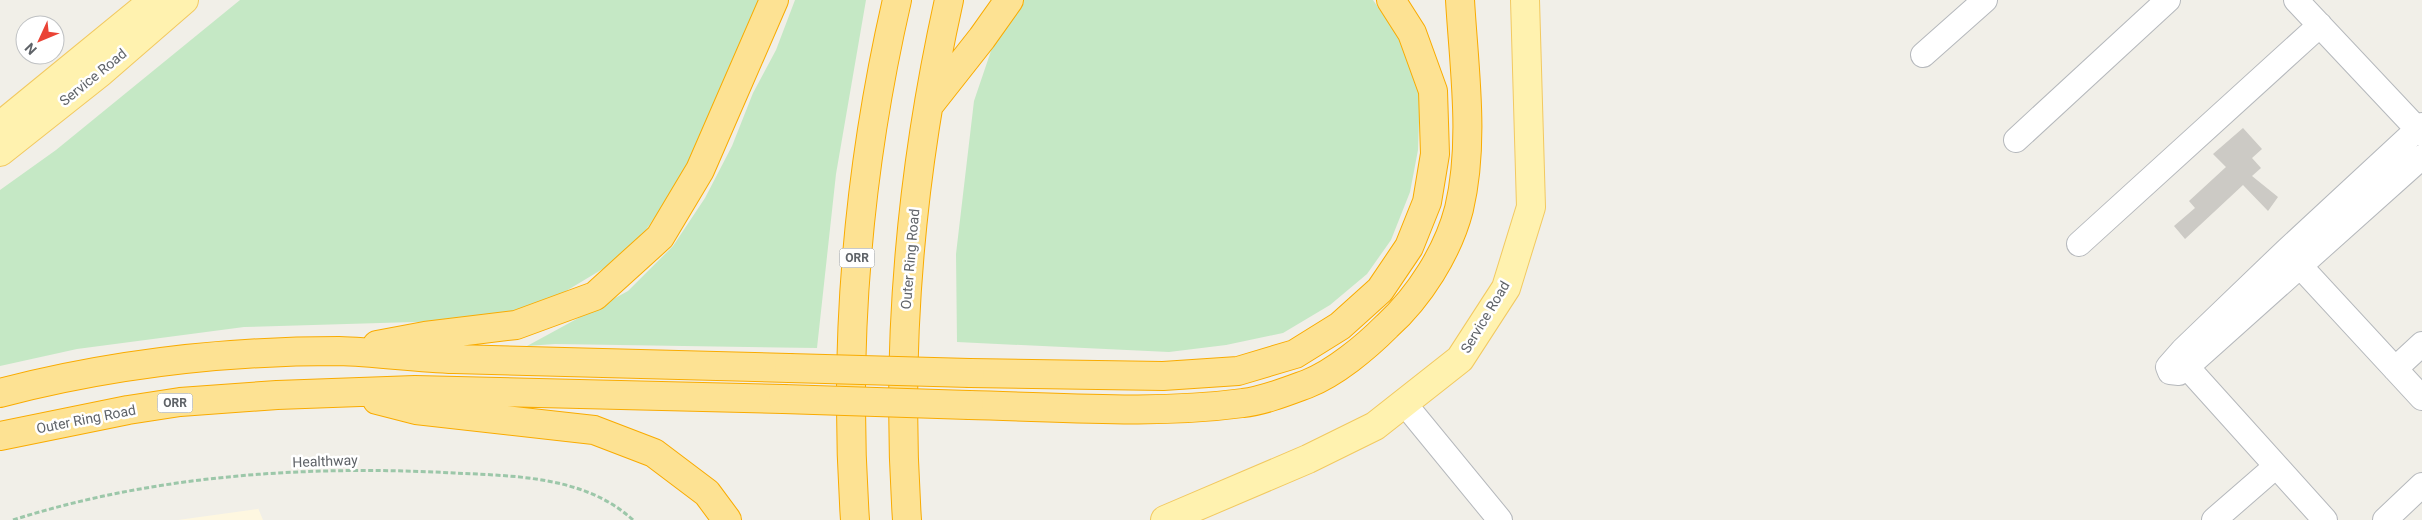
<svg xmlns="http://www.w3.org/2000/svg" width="2422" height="520" viewBox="0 0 2422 520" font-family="Roboto,sans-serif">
	<rect width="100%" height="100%" fill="#f1efe8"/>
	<path fill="#fef7e0" d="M258 508 263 520H178L258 509Z"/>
	<path fill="#c5e8c5" d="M240 0H759L732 71 684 174 646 230 606 267 556 297 495 317 448 321 244 327 77 349 0 366V190L56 150Z
		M795 0H866L836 174 817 348 555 344 527 346 628 291 673 246 705 198 732 146 753 93 776 50Z
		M1023 0H1373L1402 41 1420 94 1418 150 1410 192 1391 240 1367 274 1330 305 1283 333 1226 345 1169 352 957 342 956 254 974 101 994 42Z"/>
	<path fill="#cccac5" d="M2243 128 2262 149 2252 158 2261 168 2252 176 2278 197 2268 211 2243 185 2185 239 2174 226 2195 208 2189 201 2226 167 2213 154Z"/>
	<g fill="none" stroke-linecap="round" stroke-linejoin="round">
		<defs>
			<path id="minor" d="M2296 0 2422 134
				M1923 55 1985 0
				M2422 125 2286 251 2183 350 2168 367 2170 372 2179 373 2187 367 2422 157
				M2016 140 2168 0
				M2079 244 2320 25
				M2289 254 2422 398
				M2187 367 2325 520
				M2395 369 2422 344
				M1404 403 1500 520
				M2214 520 2275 467
				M2385 520 2422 485"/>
			<path id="major" d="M0 126 154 0
				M0 152 101 72 184 0
				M1165 520 1308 459 1375 426 1460 359 1506 288 1531 207 1525 0"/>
			<path id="highway" d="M930 104 982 38 1009 0
				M377 345 425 336 516 325 595 296 660 237 700 170 774 0
				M970 373 1163 376 1238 371 1295 354 1340 326 1380 290 1409 247 1427 202 1435 154 1433 91 1412 33 1391 0
				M0 393C111 364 224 351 339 351 377 352 416 358 454 359 566 362 678 365 789 368
				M377 400 416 410 594 430 654 453 707 493 727 520
				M969 405C1060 407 1153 415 1243 403 1263 401 1288 391 1307 384 1335 373 1366 347 1387 326 1419 297 1448 252 1459 209 1475 142 1464 68 1460 0
				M0 436 128 410 180 402 277 395 415 390 783 399
				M855 520C843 346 858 170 897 0
				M907 520C895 345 911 171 949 0"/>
		</defs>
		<use href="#minor" stroke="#b5b8bc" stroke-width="26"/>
		<use href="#major" stroke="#f2c960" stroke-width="30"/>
		<use href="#highway" stroke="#f9ab00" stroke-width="30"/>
		<path stroke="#9cc7a9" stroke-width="3" stroke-dasharray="5 2.5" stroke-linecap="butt" d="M13 520C154 475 307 465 454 473 515 476 585 476 633 520"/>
		<use href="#minor" stroke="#fff" stroke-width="24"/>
		<use href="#major" stroke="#fff2af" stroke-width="28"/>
		<use href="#highway" stroke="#fde293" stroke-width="28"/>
		<defs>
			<path id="highway-bridge" d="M789 368 970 373
				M783 399 969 405"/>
		</defs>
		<use href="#highway-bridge" stroke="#f9ab00" stroke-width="30" stroke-linecap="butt"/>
		<use href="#highway-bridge" stroke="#fde293" stroke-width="28"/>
	</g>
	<g text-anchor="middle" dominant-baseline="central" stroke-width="5" stroke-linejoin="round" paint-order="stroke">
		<g fill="#fff" stroke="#8f9295" stroke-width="1">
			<rect x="839.5" y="248.5" width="35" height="19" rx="4"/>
			<rect x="157.5" y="393.5" width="35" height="19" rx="4"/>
		</g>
		<g font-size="12" font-weight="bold" fill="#5f6368">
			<text x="857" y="258">ORR</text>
			<text x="175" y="403">ORR</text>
		</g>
		<g font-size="14" fill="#5f6368" stroke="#fff">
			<text transform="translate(93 77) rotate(-39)">Service Road</text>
			<text transform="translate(910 259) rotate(-85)">Outer Ring Road</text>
			<text transform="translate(1485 317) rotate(-59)">Service Road</text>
			<text transform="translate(86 419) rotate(-11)">Outer Ring Road</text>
			<text transform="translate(325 461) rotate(-2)">Healthway</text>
		</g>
	</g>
	<g transform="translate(40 40) rotate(226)"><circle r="24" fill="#ffffff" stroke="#bfc1c3"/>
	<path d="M0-4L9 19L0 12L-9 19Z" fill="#ea4335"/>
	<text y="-8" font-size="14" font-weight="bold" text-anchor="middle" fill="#5f6368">N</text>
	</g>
</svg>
